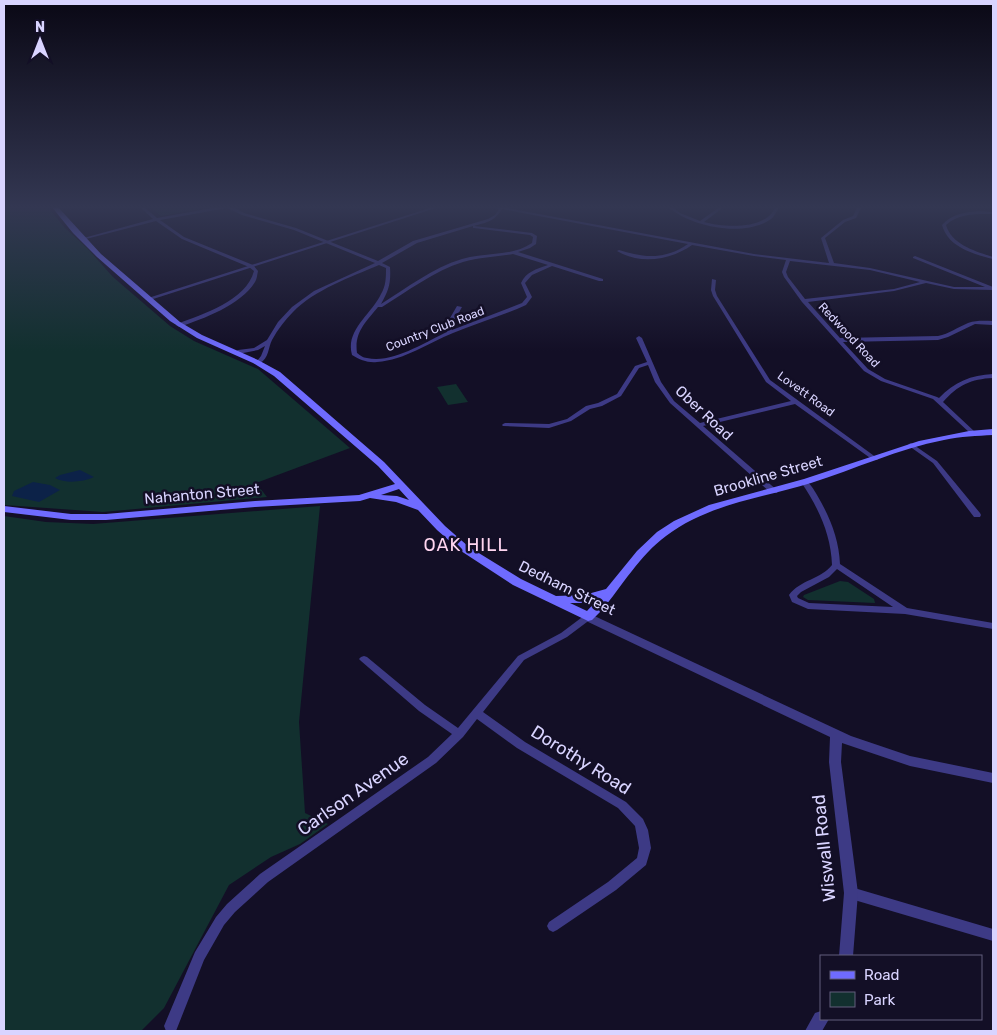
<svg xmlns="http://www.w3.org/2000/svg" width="997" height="1035" viewBox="0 0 997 1035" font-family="Rubik,sans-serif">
	<rect width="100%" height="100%" fill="#130f26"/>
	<path fill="#12302f" d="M4 206H47L64 227 88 249 113 277 170 326 194 341 258 369 350 448 256 483 267 497 103 512 4 505Z
		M148 206H214L161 216Z
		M456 384 468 402 448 405 437 387Z
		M320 506 299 722 305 813 328 824 300 844 271 857 229 885 164 1008 141 1031H4V516L46 522 93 524Z
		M840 581 848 582 874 599 875 603 808 600 803 597 804 595Z"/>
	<path fill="#0c2248" d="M80 470 94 477C83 482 66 484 55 478L60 475Z
		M33 482 50 485 60 490 39 502 12 496 14 491Z"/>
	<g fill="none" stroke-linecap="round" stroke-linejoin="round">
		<path fill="#3d3a85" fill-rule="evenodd" d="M139 206H143L157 218 223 206H231L244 213 296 228 378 261 413 241 488 219 495 215 499 209 488 206H496L754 254 829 263 821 238 843 220 853 216 858 206H862L856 218 845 222 825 238 834 263 870 268 954 287H985L913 258V257L915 256 993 287V290L954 289 926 283 894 291 808 302 840 338 938 336C949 334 958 327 968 323 977 320 985 321 993 321V325L975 324 948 337 938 340 843 342 868 369 885 379 937 397 939 398C954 382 971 375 993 374V378C971 379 958 385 943 402L975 432 972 434 970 433 933 399 881 381 864 371 802 302 784 277 782 272 786 260 754 256 692 245C671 260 640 265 617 251L619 250C644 258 665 260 688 244L502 209C494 222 487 222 474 226L532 233 537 236 536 244 530 248 518 252 603 279V281H599L552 266 532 275 525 283 532 297 526 305C502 316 477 323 453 333 428 343 405 360 377 362 368 363 360 360 352 355 345 330 371 315 381 294 386 286 386 277 386 268L379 265C351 277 314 290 293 312 285 320 278 329 272 340 268 348 269 358 260 363L257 361 261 356 265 346 258 350 238 354 235 352 238 350 254 348 267 340 278 322 292 307 314 291 375 263 294 230 242 215 227 208 160 220 184 237 253 265 258 271C257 275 257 279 255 282 241 305 203 319 179 327L176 325 177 324C203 314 246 301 254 271L249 267 182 239 156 221 82 240 80 239 153 219ZM473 226V228H474L530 235 533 237 532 243C512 257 485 252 462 259 432 268 407 288 381 304 389 290 391 283 390 267L382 263 417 243ZM513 254 548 265C536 269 526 272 521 283L527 297 522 303 452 330V325L462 307 457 306 446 325 447 332C425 342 392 364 367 358 363 358 360 355 357 353 354 332 366 322 378 307H382C408 291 434 271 463 262 479 257 497 257 513 254ZM790 261 870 270 920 282 894 289 805 299 788 277 786 272Z
			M667 206H671L680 213 700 221 721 206H725L704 222C722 227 754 229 769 216 772 214 774 209 776 206H780C777 210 775 216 771 219 744 238 690 227 667 206Z
			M980 211 993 212V214C976 214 959 213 946 225 952 245 975 251 993 257V259C973 254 948 247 942 225 952 214 965 212 980 211Z
			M712 279 716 280 715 290 717 296 770 380 877 458 878 459 877 460H873L795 404 703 426 778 491 777 493H771L670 403 655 382 648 365 639 368 621 396 602 406 590 409 571 421 549 428 503 426 502 425 503 424 505 423 549 424 567 419 586 406 598 403 617 394 635 366 647 362 636 338 639 336 642 338 661 382 674 401 700 423 791 401 766 382 713 296 711 290Z
			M911 443 937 461 980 513 981 515 980 517H974L933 463 909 446 908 445 909 444Z
			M802 480H805C810 483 814 490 817 495 830 517 839 539 840 564L907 608 993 623V629L905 614 808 609 792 602 789 595C800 580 821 579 832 565 831 534 818 507 801 482ZM837 569 893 607 809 603 798 598 797 596 801 592 829 577Z
			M588 614 591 615 592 617 591 619 567 637 524 660 483 712 525 742 626 802 643 819 648 830 651 848 646 865 616 890 557 930 553 932 549 930 547 926 549 922 608 882 637 858 639 848 635 826 618 808 517 748 477 719 463 737 436 763 268 882 235 912 224 925 204 960 176 1031H166L164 1026 195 952 216 917 227 904 260 874 428 757 452 734 419 711 361 661 359 659 361 657 364 656 367 657 425 705 458 728 518 656 561 633 585 615Z
			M851 887 993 929V941L851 899 847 897 845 893 847 889Z"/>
		<path fill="#3d3a85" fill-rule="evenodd" d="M436 206H442L150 300 145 299Z
			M588 613 851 736 910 756 993 773V783L910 766 842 743 841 762 858 893 853 956H839L844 893 829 762 830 737 584 620 583 617 584 614Z
			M821 1011V1019H829L822 1031H805L815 1013Z"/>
		<path fill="#6f6bff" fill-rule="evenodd" d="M51 206H57L101 254 180 322 202 335 258 360 280 372 384 462 445 526 469 547 521 579 556 596 584 595 606 589 637 551 657 532 674 521 709 505 804 479 919 441 969 431 993 429V435C977 436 961 436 944 440 898 449 855 469 811 483 762 498 708 504 666 536 640 555 622 586 602 610L592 620 588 621 513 585 461 551 437 530 418 510 396 502 370 498 360 501 255 507 106 520H71L4 512V506L71 514H106L255 501 359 495 395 484 378 466 274 376 253 363 197 338 170 321 97 257 73 233ZM399 489 409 500 397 496 381 495ZM598 599 587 611 570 603H584Z"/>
	</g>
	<linearGradient id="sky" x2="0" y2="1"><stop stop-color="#0a0815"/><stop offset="0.59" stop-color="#333752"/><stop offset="1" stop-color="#333752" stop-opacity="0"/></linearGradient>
	<rect width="997" height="351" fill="url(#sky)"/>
	<g text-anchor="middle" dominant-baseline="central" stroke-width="5" stroke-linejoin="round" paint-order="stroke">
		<g font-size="12" fill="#d9d4ff" stroke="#130f26">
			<text transform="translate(435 329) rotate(-21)">Country Club Road</text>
			<text transform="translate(849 335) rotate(47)">Redwood Road</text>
			<text transform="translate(806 394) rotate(36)">Lovett Road</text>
		</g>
		<g font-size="15" fill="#d9d4ff" stroke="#130f26">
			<text transform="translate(704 413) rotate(43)">Ober Road</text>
			<text transform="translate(768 476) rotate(-16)">Brookline Street</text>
			<text transform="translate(202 494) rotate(-5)">Nahanton Street</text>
			<text transform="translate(567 588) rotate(26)">Dedham Street</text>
		</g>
		<g font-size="18" letter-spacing="1" fill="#ffd6f0" stroke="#130f26">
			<text x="466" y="545">OAK HILL</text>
		</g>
		<g font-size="18" fill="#d9d4ff" stroke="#130f26">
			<text transform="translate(581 760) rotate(32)">Dorothy Road</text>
			<text transform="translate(353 794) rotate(-35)">Carlson Avenue</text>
			<text transform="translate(824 848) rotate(-96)">Wiswall Road</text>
		</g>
	</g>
	<rect width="997" height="1035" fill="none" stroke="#d9d4ff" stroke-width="10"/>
	<rect x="820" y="955" width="162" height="65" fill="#130f26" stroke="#625e7d"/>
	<rect x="830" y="971" width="25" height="8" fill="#6f6bff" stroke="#625e7d"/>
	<text x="864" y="980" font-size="15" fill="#d9d4ff">Road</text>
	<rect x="830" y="992" width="25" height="15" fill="#12302f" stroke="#625e7d"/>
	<text x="864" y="1005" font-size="15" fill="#d9d4ff">Park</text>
	<g transform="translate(40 40)" stroke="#130f26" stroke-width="4" paint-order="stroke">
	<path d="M0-4L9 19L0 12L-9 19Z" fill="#d9d4ff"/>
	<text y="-8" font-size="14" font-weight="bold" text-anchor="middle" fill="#d9d4ff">N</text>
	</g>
</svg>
